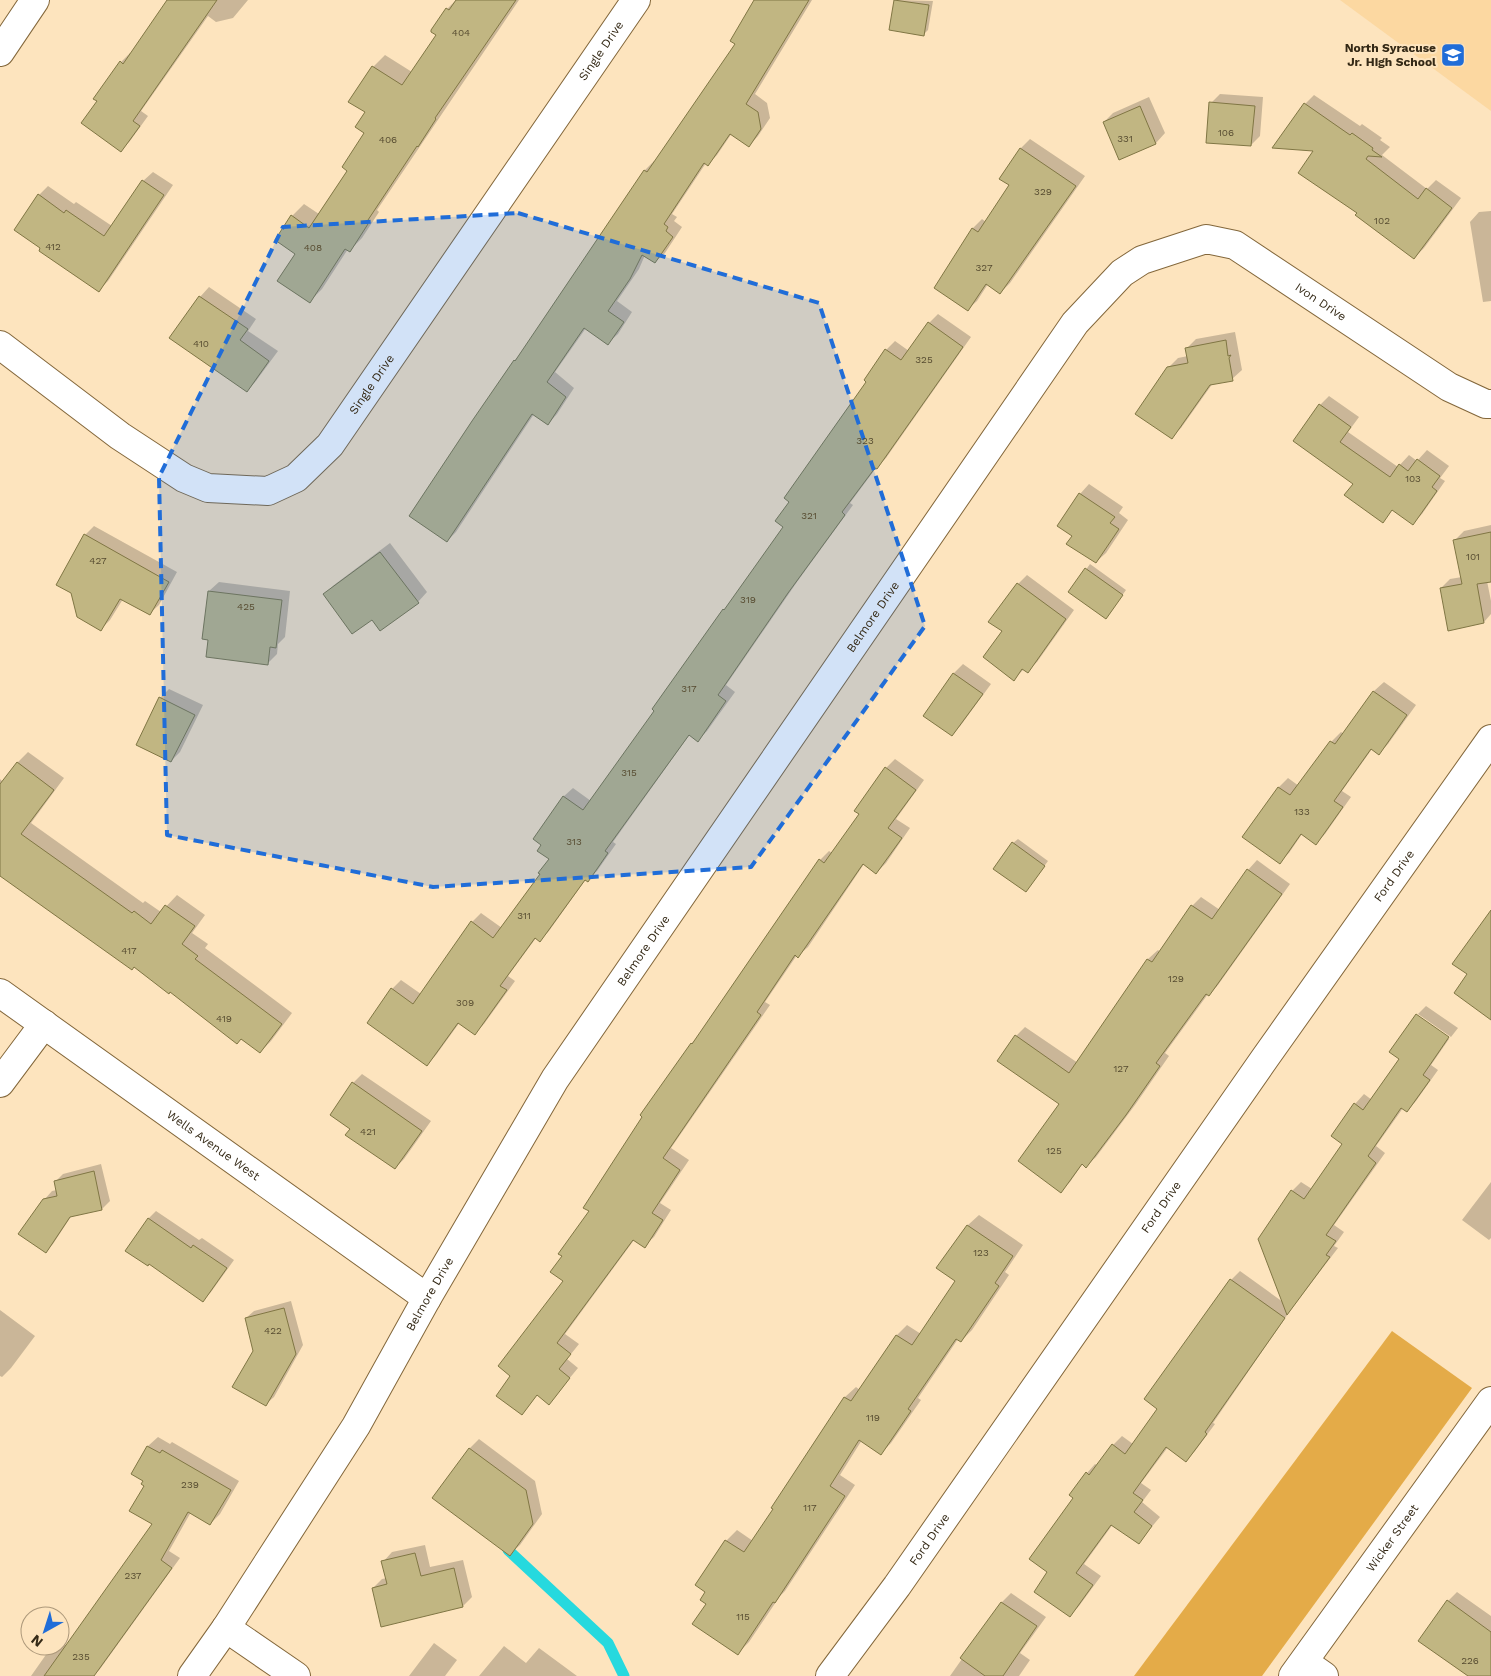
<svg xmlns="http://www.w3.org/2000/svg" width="1491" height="1676" viewBox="0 0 1491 1676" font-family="'Work Sans',sans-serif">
	<rect width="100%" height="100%" fill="#fde4be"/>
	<path fill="#fcd8a1" d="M1340 0H1491V111Z"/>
	<path fill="#e4ab48" d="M1392 1331 1472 1388 1262 1676H1134Z"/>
	<path fill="#0003" d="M168 0H248L233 18 216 22 208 16 141 111 148 116 130 141 121 150 98 101 121 62 130 53 132 54Z
		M456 0H519L377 210 379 212 362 238 350 250 348 249 322 289 310 301 297 253 292 216 304 204 319 214 348 170 366 133 367 112 373 67 385 55 412 72 438 35 447 9Z
		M756 0H812L755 94 767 103 770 118 758 136 749 146 732 133 717 155 708 164 706 163 672 214 677 217 674 221 682 227 665 253 655 262 645 255 639 269 617 301 632 312 618 334 608 343 586 328 555 372 574 388 557 414 548 424 534 414 456 532 447 541 473 421 515 360 523 352 645 170 654 161 656 162 737 44Z
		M895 0 933 1 928 30 924 34 890 29Z
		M1220 94 1263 97 1260 136 1251 145 1211 103Z
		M1314 95 1360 126 1362 124 1382 138 1380 140 1390 147 1382 155 1427 189 1436 180 1461 198 1424 248 1414 258 1358 213 1315 150 1305 104Z
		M1149 97 1165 133 1156 143 1120 158 1104 122 1113 113Z
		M1030 139 1085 176 1010 283 1000 293 988 284 977 301 967 310 936 288 973 228 982 219 986 222 1010 185 1000 178 1021 148Z
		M153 172 173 185 108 281 99 290 39 195 48 186 74 204 76 202 112 226 143 181Z
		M1491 211V301L1483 302 1470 222 1479 212Z
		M209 287 256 319 248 331 278 351 256 381 247 391 171 338 200 297Z
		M938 314 971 337 886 458 876 468 850 503 853 505 797 582 726 685 735 692 707 731 698 740 690 734 613 842 616 844 597 871 587 880 586 879 549 931 540 940 536 938 508 976 515 981 484 1024 475 1033 460 1022 436 1055 427 1064 392 989 401 980 421 994 472 922 481 913 502 928 541 874 550 858 563 797 573 788 591 801 656 710 654 709 724 610 730 604 785 527 886 350 895 341 909 351 929 323Z
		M1235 332 1242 370 1232 379 1213 383 1181 428 1171 437 1168 368 1178 358 1188 356 1187 348 1196 339Z
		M1329 396 1359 417 1348 432 1398 467 1409 455 1417 461 1427 450 1449 466 1440 478 1445 481 1422 514 1413 523 1393 509 1382 521 1354 484 1320 405Z
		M1089 484 1123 507 1119 513 1128 520 1106 553 1096 562 1074 535 1080 494Z
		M1491 525V580L1487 581 1491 601V614L1484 622 1449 629 1441 588 1450 579 1462 577 1455 540 1464 531Z
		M94 526 177 572 159 605 149 614 123 599 110 620 101 629 85 535Z
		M390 543 427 592 418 602 380 629 372 618 325 594 334 585Z
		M1090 564 1126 590 1106 618 1070 592Z
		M1027 575 1074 610 1037 662 1027 671 1024 669 1014 679 1004 631 1018 584Z
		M219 582 290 591 285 637 278 644 277 654 267 664 209 639V591Z
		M963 664 991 684 961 725 952 735 924 716 954 673Z
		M1384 682 1416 705 1388 744 1379 753 1372 749 1342 791 1351 797 1325 834 1316 843 1302 834 1289 853 1279 862 1244 837 1279 787 1288 778 1299 786 1331 742 1341 732 1344 734 1374 691Z
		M169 689 203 705 180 752 171 761 160 698Z
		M28 752 64 778 31 823 143 903 145 901 161 912 177 895 205 915 192 933 208 944 205 948 292 1013 271 1041 260 1052 0 874V779L3 782 18 762Z
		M895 759 924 780 896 819 910 828 886 863 876 873 864 864 808 947 798 956 797 955 765 1002 770 1005 671 1148 689 1160 660 1203 671 1210 654 1237 644 1246 634 1240 565 1334 579 1344 567 1359 578 1368 549 1403 538 1394 521 1413 512 1376 564 1281 591 1211 691 1044 699 1036 820 860 829 851 832 853 860 814 886 768Z
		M1018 839 1048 861 1030 886 1013 843Z
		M1257 860 1290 884 1218 985 1209 995 1208 994 1165 1053 1169 1056 1135 1105 1096 1157 1086 1166 1083 1163 1070 1182 1060 1191 1061 1104 1016 1036 1025 1027 1078 1063 1148 959 1158 950 1160 952 1192 906 1201 897 1220 910 1248 870Z
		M1426 1006 1458 1028 1451 1037 1418 1014Z
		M1417 1016 1449 1039 1431 1065 1438 1070 1416 1101 1407 1111 1403 1108 1376 1146 1385 1153 1334 1225 1344 1232 1334 1246 1338 1248 1292 1308 1213 1423 1215 1424 1195 1451 1186 1460 1168 1447 1141 1483 1151 1490 1142 1502 1160 1517 1139 1542 1113 1524 1084 1564 1101 1576 1079 1606 1070 1615 1049 1572 1075 1498 1087 1473 1095 1464 1098 1466 1113 1445 1122 1436 1133 1444 1159 1409 1146 1399 1231 1280 1240 1271 1283 1302 1292 1191 1301 1182 1312 1189 1344 1144 1355 1104 1364 1094 1372 1100 1401 1059Z
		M362 1074 431 1121 404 1159 395 1168 351 1128 353 1083Z
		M101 1164 110 1201 102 1209 72 1215 53 1244 46 1251 44 1200 52 1191 57 1190 55 1182 63 1174Z
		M1491 1182V1238L1489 1240 1462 1220Z
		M156 1211 199 1240 202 1238 234 1260 211 1292 203 1300 148 1219Z
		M979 1215 1023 1245 1005 1272 1009 1275 972 1330 961 1341 958 1339 918 1398 921 1400 891 1443 881 1453 862 1440 840 1475 855 1485 785 1591 780 1596 749 1642 738 1653 707 1604V1592L726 1541 737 1530 753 1541 774 1509 772 1508 845 1397 856 1387 860 1390 897 1335 907 1325 921 1334 957 1281 938 1267 968 1225Z
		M291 1301 303 1345 274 1397 266 1404 246 1318 254 1311Z
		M0 1310 35 1336 11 1368 2 1377 0 1376Z
		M158 1437 170 1444 172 1442 239 1481 220 1514 210 1524 191 1512 169 1551 180 1558 100 1669 93 1676H31L50 1649 54 1646H60V1640L67 1646 154 1524 145 1481 133 1474 148 1446Z
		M479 1439 535 1481 542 1514 520 1545 510 1554 434 1497 470 1448Z
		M425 1545 430 1567 463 1560 472 1597 463 1606 373 1588 382 1579 387 1578 383 1562 392 1552Z
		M1457 1592 1491 1616V1676H1470L1448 1601Z
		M1011 1593 1046 1617 1020 1653 1030 1660 1019 1676H950L1002 1602Z
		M434 1643 457 1660 445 1676H409Z
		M504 1646 526 1663 539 1648 577 1676H479Z"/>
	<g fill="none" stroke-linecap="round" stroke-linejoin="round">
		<path stroke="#26d9de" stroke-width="11" d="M508 1550 608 1643 624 1676"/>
	</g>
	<path fill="#c1b682" stroke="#807644" d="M167 0H217L133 121 140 126 121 152 81 123 97 101 93 99 120 61 123 64Z
		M456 0H516L435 118 436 119 418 147 417 146 366 223 368 224 350 252 345 249 310 303 277 281 295 254 275 240 291 215 309 228 347 171 342 167 364 133 355 127 365 112 348 102 372 66 402 85 436 35 431 32V30L446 8 449 10Z
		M754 0H809L746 104 758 112 761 129 749 147 730 134 708 166 704 163 664 224 668 227 666 231 673 237 655 263 642 255 630 279 608 311 624 322 608 345 584 328 547 382 566 397 548 425 532 414 447 542 409 516 472 421 514 360 515 361 644 170 647 172 735 44 730 41Z
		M894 0 929 5 924 36 889 30Z
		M1209 102 1255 106 1251 146 1206 143Z
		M1304 103 1350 135 1352 133 1373 148 1372 150 1382 157 1368 156 1366 159 1418 199 1426 188 1452 208 1414 259 1355 215 1357 213 1298 173 1313 151 1272 148Z
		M1140 106 1156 144 1119 160 1103 122Z
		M1020 148 1076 186 1000 294 986 284 968 311 934 288 972 228 978 232 1009 185 999 179Z
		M142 180 164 195 99 292 39 251 40 248 14 230 38 194 64 213 66 210 104 236Z
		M199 296 248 329 240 340 269 361 247 392 169 338Z
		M928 322 963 347 877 469 875 468 842 512 845 515 788 593 718 695 726 701 698 742 689 735 605 851 608 853 588 882 585 880 540 942 535 938 500 986 507 990 475 1035 458 1023 427 1066 367 1023 391 988 413 1004 471 921 493 938 540 874 538 873 549 859 537 851 541 845 533 839 563 796 583 810 654 711 652 709 723 609 724 610 783 527 775 521 789 502 784 498 866 382 864 380 885 349 901 360Z
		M1226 340 1228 356 1231 355 1229 358 1233 381 1210 385 1172 439 1135 414 1167 367 1188 363 1185 348Z
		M1319 404 1351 427 1340 442 1390 477 1399 464 1408 471 1417 459 1440 476 1432 487 1437 491 1413 525 1392 510 1383 523 1344 495 1353 484 1293 441Z
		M1079 493 1115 517 1110 523 1119 529 1096 563 1066 544 1072 536 1057 526Z
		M1491 532V582L1477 584 1484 623 1448 631 1440 588 1462 584 1453 540Z
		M84 534 169 582 150 615 120 599 101 631 77 617 71 593 56 585Z
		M380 552 419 603 380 631 372 620 352 634 323 594Z
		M1085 568 1123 595 1106 619 1068 592Z
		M1017 583 1066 619 1028 673 1022 669 1014 681 983 657 1002 631 988 622Z
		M208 591 282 600 276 648 270 647 268 665 206 657 208 640 202 639Z
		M953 673 983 694 952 736 923 716Z
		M1373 691 1407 715 1379 755 1371 749 1334 801 1343 807 1316 845 1301 834 1280 864 1242 837 1278 787 1290 795 1330 741 1335 744Z
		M159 697 195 715 171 762 136 745Z
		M17 762 54 790 21 834 132 913 134 911 151 924 165 905 195 926 182 944 198 956 195 959 282 1024 260 1053 241 1039 237 1044 170 992 169 994 134 967 132 970 0 876V784Z
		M885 767 916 790 888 828 902 838 876 874 863 864 798 958 795 955 757 1012 761 1015 663 1158 680 1170 652 1213 663 1220 645 1248 633 1240 557 1343 571 1354 559 1369 570 1378 549 1405 537 1395 522 1415 496 1396 510 1376 498 1366 563 1281 550 1272 562 1256 558 1254 589 1211 583 1208 642 1117 640 1115 691 1043 692 1044 819 859 824 863 859 814 854 811Z
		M1012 842 1045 866 1026 892 993 869Z
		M1247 869 1282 894 1209 996 1206 994 1156 1063 1160 1066 1126 1115 1086 1168 1082 1164 1061 1193 1018 1161 1059 1104 997 1061 1015 1035 1069 1073 1147 959 1152 962 1191 905 1212 919Z
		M1491 910V1020L1454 993 1467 974 1452 964Z
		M1416 1014 1449 1037 1423 1075 1430 1080 1407 1112 1401 1108 1368 1156 1376 1163 1326 1235 1336 1241 1326 1255 1330 1257 1287 1315 1258 1239 1291 1190 1304 1199 1342 1144 1331 1136 1354 1103 1363 1110 1399 1059 1389 1052Z
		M352 1082 422 1131 395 1169 345 1135 350 1129 330 1115Z
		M94 1171 102 1210 70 1217 46 1253 18 1234 43 1199 57 1196 54 1181Z
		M148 1218 191 1248 193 1245 227 1268 203 1302 149 1264 148 1266 125 1251Z
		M967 1225 1013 1256 995 1283 999 1286 961 1342 956 1339 908 1409 911 1411 881 1455 859 1440 830 1486 845 1496 775 1603 773 1602 738 1655 692 1624 706 1604 700 1600 705 1592 695 1585 725 1540 744 1552 773 1509 771 1508 844 1397 851 1401 896 1335 912 1345 955 1281 936 1268Z
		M1230 1279 1285 1318 1205 1432 1207 1434 1186 1462 1166 1447 1133 1493 1143 1500 1134 1512 1152 1526 1139 1544 1111 1525 1076 1573 1093 1585 1070 1617 1034 1592 1047 1572 1029 1559 1073 1498 1069 1495 1086 1472 1089 1475 1112 1444 1125 1454 1157 1409 1144 1399Z
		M284 1308 296 1354 266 1406 232 1387 253 1351 245 1318Z
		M147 1446 160 1453 162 1450 231 1490 210 1525 188 1512 161 1560 172 1568 94 1676H44L152 1524 129 1511 144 1486 141 1484 143 1481 131 1474Z
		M469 1448 526 1490 533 1524 510 1556 432 1498Z
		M415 1553 421 1576 454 1568 463 1607 381 1627 372 1588 387 1584 381 1561Z
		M1447 1600 1491 1632V1676H1468L1418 1641Z
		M1001 1602 1037 1626 1003 1676H985L960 1658Z"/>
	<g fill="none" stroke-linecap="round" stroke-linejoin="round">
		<defs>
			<g id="street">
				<path d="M0 52 35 0"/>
				<path id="s1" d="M0 345 120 436 184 478 208 488 268 491 296 478 330 445 636 0"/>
				<path id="s2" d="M0 993 427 1298"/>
				<path d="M0 1083 44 1024"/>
				<path d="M226 1628 296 1676"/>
				<path d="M1304 1662 1324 1676"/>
				<path id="s3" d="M192 1676 226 1628 356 1426 427 1298 555 1079 1075 323 1122 273 1142 260 1206 239 1235 245 1449 387 1486 404H1491"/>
				<path id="s4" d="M830 1676 897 1586 1265 1058 1491 739"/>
				<path id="s5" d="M1293 1676 1491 1401"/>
			</g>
		</defs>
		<use href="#street" stroke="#83673b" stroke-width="30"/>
		<use href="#street" stroke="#fff" stroke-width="28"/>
	</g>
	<path fill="#206dd8" fill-opacity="0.2" stroke="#206dd8" stroke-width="4" stroke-dasharray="10 6" stroke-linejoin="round" d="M518 213 819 303 925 626 751 867 433 887 167 835 159 477 283 227Z"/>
	<defs>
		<symbol id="school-square" viewBox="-11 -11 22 22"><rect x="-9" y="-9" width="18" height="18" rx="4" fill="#206dd8" stroke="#fde4be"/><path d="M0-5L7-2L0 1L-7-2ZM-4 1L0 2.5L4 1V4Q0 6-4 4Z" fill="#fff"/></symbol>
	</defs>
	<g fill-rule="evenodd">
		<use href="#school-square" x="1439" y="41" width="28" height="28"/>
	</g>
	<g text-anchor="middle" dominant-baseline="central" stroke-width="4" stroke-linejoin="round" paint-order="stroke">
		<g font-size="10" fill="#574c31">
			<text x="461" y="32">404</text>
			<text x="1226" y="132">106</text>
			<text x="1125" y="138">331</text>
			<text x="388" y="139">406</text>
			<text x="1043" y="191">329</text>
			<text x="1382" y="220">102</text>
			<text x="53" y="246">412</text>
			<text x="313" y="247">408</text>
			<text x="984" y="267">327</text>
			<text x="201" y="343">410</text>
			<text x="924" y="359">325</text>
			<text x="865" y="440">323</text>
			<text x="1413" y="478">103</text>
			<text x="809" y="515">321</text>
			<text x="1473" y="556">101</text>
			<text x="98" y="560">427</text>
			<text x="748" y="599">319</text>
			<text x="246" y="606">425</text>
			<text x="689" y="688">317</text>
			<text x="629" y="772">315</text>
			<text x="1302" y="811">133</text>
			<text x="574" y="841">313</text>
			<text x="524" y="915">311</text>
			<text x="129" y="950">417</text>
			<text x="1176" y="978">129</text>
			<text x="465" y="1002">309</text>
			<text x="224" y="1018">419</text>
			<text x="1121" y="1068">127</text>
			<text x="368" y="1131">421</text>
			<text x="1054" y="1150">125</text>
			<text x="981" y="1252">123</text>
			<text x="273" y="1330">422</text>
			<text x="873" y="1417">119</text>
			<text x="190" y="1484">239</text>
			<text x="810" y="1507">117</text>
			<text x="133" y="1575">237</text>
			<text x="743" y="1616">115</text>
			<text x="81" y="1656">235</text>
			<text x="1470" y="1660">226</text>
		</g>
		<g font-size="12" font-weight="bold" fill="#342916" stroke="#fde4be" text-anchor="end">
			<text x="1436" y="48">North Syracuse<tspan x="1436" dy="14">Jr. High School</tspan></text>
		</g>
		<g font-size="12" fill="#342916" stroke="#fde4be">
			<text stroke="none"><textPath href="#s1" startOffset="870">Single Drive</textPath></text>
			<text stroke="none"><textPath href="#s3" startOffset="1909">Ivon Drive</textPath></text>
			<text stroke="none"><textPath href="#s1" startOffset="465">Single Drive</textPath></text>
			<text stroke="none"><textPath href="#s3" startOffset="1260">Belmore Drive</textPath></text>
			<text stroke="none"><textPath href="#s4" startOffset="979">Ford Drive</textPath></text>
			<text stroke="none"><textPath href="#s3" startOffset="855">Belmore Drive</textPath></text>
			<text stroke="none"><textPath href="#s2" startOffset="262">Wells Avenue West</textPath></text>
			<text stroke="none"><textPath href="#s4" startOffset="574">Ford Drive</textPath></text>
			<text stroke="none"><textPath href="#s3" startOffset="450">Belmore Drive</textPath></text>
			<text stroke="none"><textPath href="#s5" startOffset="170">Wicker Street</textPath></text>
			<text stroke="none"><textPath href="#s4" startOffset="169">Ford Drive</textPath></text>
		</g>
	</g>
	<g transform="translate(45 1631) rotate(219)"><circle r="24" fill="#fde4be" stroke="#ad997b"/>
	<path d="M0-4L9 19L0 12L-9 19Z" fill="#206dd8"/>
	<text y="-8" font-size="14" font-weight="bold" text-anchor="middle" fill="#342916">N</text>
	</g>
</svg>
